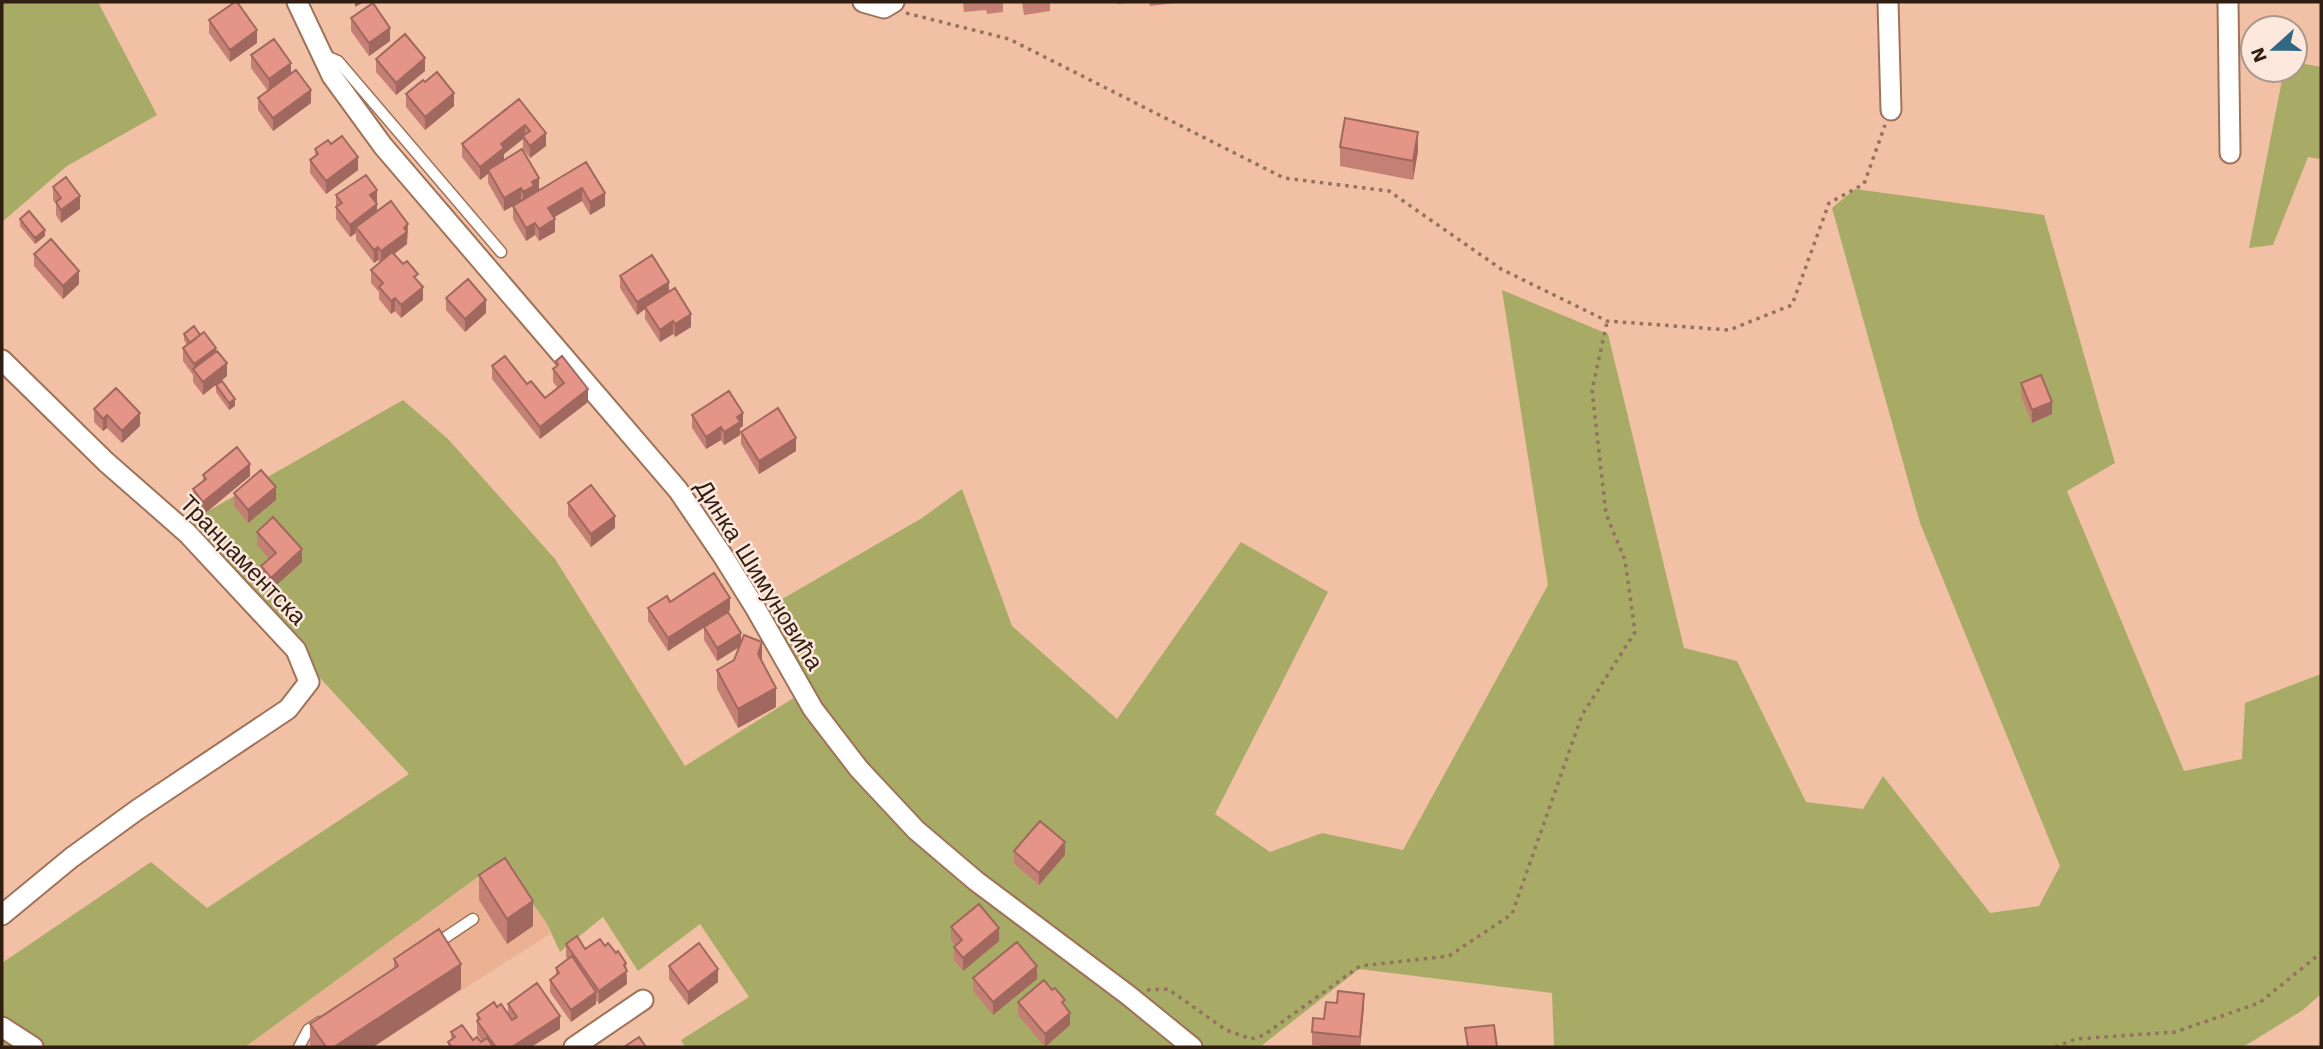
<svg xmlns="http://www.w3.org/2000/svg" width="2323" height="1049" viewBox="0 0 2323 1049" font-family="'Work Sans',sans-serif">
	<rect width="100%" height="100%" fill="#f1c0a5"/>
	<path fill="#eab293" d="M501 860 546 922 550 934 373 1047H245Z"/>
	<path fill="#a8ab66" d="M2 2H98L157 115 67 166 2 222Z
		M2295 62 2321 67V159L2308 157 2273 245 2249 248 2284 70H2295Z
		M1855 189 2044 215 2115 463 2067 491 2184 771 2242 759 2245 703 2321 674V994L2303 1010 2243 1047H1554L1552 993 1359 969 1260 1047H685L681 1040 749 997 700 924 638 971 603 917 560 952 546 922 501 860 245 1047H2V963L151 862 207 908 409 774 180 527 403 400 448 439 555 559 685 766 808 689 765 609 922 518 962 489 1012 626 1117 719 1241 542 1328 592 1215 814 1270 852 1322 833 1403 850 1548 585 1502 290 1608 334 1684 648 1737 661 1806 802 1863 809 1883 776 1990 913 2039 906 2060 866 1920 523 1832 208Z"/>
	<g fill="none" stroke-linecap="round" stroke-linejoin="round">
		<defs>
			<path id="service" d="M324 55 338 61 501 252
				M434 945 473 919
				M299 1047 308 1030 320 1022"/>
			<path id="minor" d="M297 2 332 76 383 146 678 490 723 556 756 609 813 709 859 769 916 830 976 881 1128 995 1192 1047
				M863 2 884 8 894 2
				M1888 2 1891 110
				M2228 2 2230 153
				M2 360 106 462 187 533 296 650 309 682 288 709 137 810 71 858 2 915
				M2 1027 33 1047
				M574 1047 643 1000"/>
		</defs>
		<use href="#service" stroke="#9f7359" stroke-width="13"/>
		<use href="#minor" stroke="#9f7359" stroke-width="23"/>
		<path stroke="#94725f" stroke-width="3.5" stroke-dasharray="3.5 5" stroke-linecap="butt" d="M906 13 1009 39 1284 178 1389 191 1501 269 1607 321 1729 330 1792 305 1829 203 1864 184 1885 125
			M1147 990 1168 989 1226 1030 1251 1039 1264 1035 1360 966 1449 956 1512 914 1582 715 1635 632 1625 560 1606 514 1592 390 1607 322
			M2055 1047 2076 1039 2175 1032 2259 1003 2321 953"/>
		<use href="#service" stroke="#fff" stroke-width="10"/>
		<use href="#minor" stroke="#fff" stroke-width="19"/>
	</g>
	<path fill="#c48074" d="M963 2H1003V12L987 14 986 10 964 12Z
		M1022 2H1050V11L1024 15Z
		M1117 2H1135L1117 4Z
		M1149 2H1184L1150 6Z
		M351 18 390 41 369 56 351 31Z
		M209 20 257 43 230 62 209 33Z
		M251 55 291 73 311 103 273 131 258 110V98L268 91 251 68Z
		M376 59 425 71 396 95 376 72Z
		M425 82 454 106 425 130 406 107V94Z
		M519 99 546 146 530 158 523 149V139L504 154V160L539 190 586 162 605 206 590 215 582 201 554 217 555 232 539 241 535 235 526 241 513 219V206L504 211 488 183V174L480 180 462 157V144Z
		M1340 147 1418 151 1413 180 1340 166Z
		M315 149 358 170 326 194 310 173V160L315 156Z
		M53 187 80 209 61 223 56 215V204L53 200Z
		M336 195 377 202V211L408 237 407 238V244L394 254 418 282 423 300 401 318 395 311 391 314 379 299V292L371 283V270L380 262 378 260 374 263 356 240V233L350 237 336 219Z
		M20 219 45 236 35 244 20 226Z
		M34 254 79 284 63 299 34 266Z
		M620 276 669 292 691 327 675 337 673 334 660 342 645 319V309L637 315 620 288Z
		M446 298 486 313 465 332 446 310Z
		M184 334 200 335 216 352 227 376 203 395 193 382V375L183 361V348L187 345 184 340Z
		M556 361 588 402 540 439 492 379V366L527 384 545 398 558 388 553 382V369L556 367Z
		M2021 383 2052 414 2032 423 2021 396Z
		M216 385 235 406 229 410 216 392Z
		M94 409 140 426 122 443 107 428 103 431 94 422Z
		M692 415 743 426 740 428V435L724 445 721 440 706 449 692 428Z
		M741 432 796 451 759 474 741 444Z
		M203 475 250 476 203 515 193 502V489L203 481Z
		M234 493 276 500 248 523 234 506Z
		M568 503 615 528 591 547 568 516Z
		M257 532 302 562 271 590 261 579V566L269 559 257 545Z
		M670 602 730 610 728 612 741 641 762 662 776 707 738 728 717 689V670L734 660 739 647 717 661 704 640V628L668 651 648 621V608Z
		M1014 851 1065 855 1039 885 1014 864Z
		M479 875 533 926 507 944 479 900Z
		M951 927 999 941 963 971 954 960V947L956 946 951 940Z
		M566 944 585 949 605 946 626 969 627 984 599 1004 596 1000V1004L571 1022 550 992V980L556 975V968L568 959 566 957Z
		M394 959 461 989 373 1047H310V1024L394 969Z
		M669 966 718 982 688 1005 669 979Z
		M973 978 1037 979 993 1015 973 991Z
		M1018 1002 1065 1006 1070 1025 1045 1047 1018 1015Z
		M508 1004 560 1029 531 1047H448V1042L451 1039V1032L481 1042 482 1041 477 1034V1014L497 1007 508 1015Z
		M1364 1007 1360 1047H1336L1312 1045V1032L1324 1019Z"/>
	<path fill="#a0685e" d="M355 2H364L355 7Z
		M390 28V41L369 56V43Z
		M257 30V43L230 62V50Z
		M425 58V71L396 95V83Z
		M291 63V76L269 92V79Z
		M311 90V103L273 131V118Z
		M454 93V106L425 130V117Z
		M525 125V137L523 136V139L504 154V161L488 170V174L480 180V167L501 144Z
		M1418 132V151L1413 180V161Z
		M546 133V146L530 158V146Z
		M358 157V170L326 194V181Z
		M539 178V190L523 205V192L532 182Z
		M521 188V201L504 211V198Z
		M582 188V201L548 221V208Z
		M377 190V202L370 208V195Z
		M605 193V206L590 215V202Z
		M80 196V209L61 223V210Z
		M377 204V217L356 227V233L350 237V225Z
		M555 219V232L539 241V229Z
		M535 223V235L526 241V228Z
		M408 224 407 244 381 264V251Z
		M45 230V236L35 244V238Z
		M378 247V260L374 263V250Z
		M79 271V284L63 299V286Z
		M669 282V294L645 307V309L637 315V302Z
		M423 287V300L401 318V305Z
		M395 298V311L391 314V301Z
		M486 300V313L465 332V319Z
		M691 314V327L675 337V324Z
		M673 321V334L660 342V330Z
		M216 348V361L194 370V364Z
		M227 363V376L203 395V382Z
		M588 389V402L540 439V427Z
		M235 399V406L229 410V403Z
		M2052 402V414L2032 423V410Z
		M140 413V426L122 443V431Z
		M743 413V426L740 428V435L724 445V432L737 417Z
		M107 415V428L103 431V419Z
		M721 427V440L706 449V437Z
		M796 438V451L759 474V461Z
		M250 464V476L203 515V502Z
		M276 487V500L248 523V510Z
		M615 516V528L591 547V534Z
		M302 549V562L271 590V578Z
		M730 598V610L668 651V638Z
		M741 633V646L717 661V648Z
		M762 642V661L758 673V654Z
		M776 688V707L738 728V709Z
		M1065 842V855L1039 885V873Z
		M533 901V926L507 944V919Z
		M999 928V941L963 971V958Z
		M626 963 627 984 599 1004V991Z
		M461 964V989L373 1047H334Z
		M1037 966V979L993 1015V1002Z
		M718 969V982L688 1005V992Z
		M596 992V1004L571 1022V1010Z
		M1364 994V1007L1360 1047V1037Z
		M1070 1013V1025L1045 1047V1034Z
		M560 1016V1029L531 1047H512Z"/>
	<path fill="#e49587" stroke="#a0685e" stroke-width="2" d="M235 2H237L257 30 230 50 209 20Z
		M373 3 390 28 369 43 351 18Z
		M405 34 425 58 396 83 376 59Z
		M274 39 291 63 269 79 251 55Z
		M296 70 311 90 273 118 258 98Z
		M437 72 454 93 425 117 406 94 423 80 425 82Z
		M519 99 546 133 530 146 523 136 530 131 525 125 501 144 504 148 480 167 462 144Z
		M1345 118 1418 132 1413 161 1340 147Z
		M342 136 358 157 326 181 310 160 318 154 315 149 328 140 331 144Z
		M522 149 539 178 532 182 534 186 523 192 521 188 504 198 488 170Z
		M586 162 605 193 590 202 582 188 548 208 555 219 539 229 535 223 526 228 513 206Z
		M366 175 377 190 370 195 377 204 350 225 336 207 342 203 336 195Z
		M66 177 80 196 61 210 56 202 61 198 53 187Z
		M391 201 408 224 404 228 407 232 381 251 378 247 374 250 356 227Z
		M29 211 45 230 35 238 20 219Z
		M51 239 79 271 63 286 34 254Z
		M392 252 403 264 407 261 418 274 414 277 423 287 401 305 395 298 391 301 379 287 383 283 371 270Z
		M652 255 669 282 637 302 620 276Z
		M468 279 486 300 465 319 446 298Z
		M675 288 691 314 675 324 673 321 660 330 645 307Z
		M194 326 200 335 190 343 184 334Z
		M204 332 216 348 194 364 183 348Z
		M217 351 227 363 203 382 193 369Z
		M505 356 527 384 531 381 545 398 564 383 553 369 558 365 556 361 562 356 588 389 540 427 492 366Z
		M2041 375 2052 402 2032 410 2021 383Z
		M222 381 235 399 229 403 216 385Z
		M116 388 140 413 122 431 107 415 103 419 94 409Z
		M729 391 743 413 737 417 740 422 724 432 721 427 706 437 692 415Z
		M778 408 796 438 759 461 741 432Z
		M237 447 250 464 203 502 193 489 206 479 203 475Z
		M261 470 276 487 248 510 234 493Z
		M591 485 615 516 591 534 568 503Z
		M273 517 302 549 271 578 261 566 276 553 257 532Z
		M714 573 730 598 668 638 648 608 667 596 670 602Z
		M728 612 741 633 717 648 704 627Z
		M744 635 762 642 758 654 776 688 738 709 717 670 734 660Z
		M1040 821 1065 842 1039 873 1014 851Z
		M505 858 533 901 507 919 479 875Z
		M979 904 999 928 963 958 954 947 962 940 951 927Z
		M439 929 461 964 334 1047H326L310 1024 398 966 394 959Z
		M577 936 585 949 600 939 605 946 608 943 616 953 618 951 626 963 624 965 627 971 599 991 566 944Z
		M1017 942 1037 966 993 1002 973 978Z
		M699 943 718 969 688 992 669 966Z
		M572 956 596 992 571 1010 550 980 559 973 556 968Z
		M1044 980 1052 990 1055 988 1065 1000 1062 1002 1070 1013 1045 1034 1018 1002Z
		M537 983 560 1016 512 1047H496L477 1021 480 1019 477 1014 494 1002 497 1007 501 1004 512 1020 517 1017 508 1004Z
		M1338 991 1364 994 1360 1037 1312 1032 1313 1018 1324 1019 1326 1002 1337 1003Z
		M462 1025 473 1040 477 1037 481 1042 487 1038 493 1047H452L448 1042 455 1037 451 1032Z
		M1494 1025 1497 1047H1468L1465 1028Z
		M639 1037 646 1047H624Z"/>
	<g text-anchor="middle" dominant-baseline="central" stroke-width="5" stroke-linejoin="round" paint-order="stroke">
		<g font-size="24" fill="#301e13" stroke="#fde8dd">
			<text transform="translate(243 560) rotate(46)">Транџаментска</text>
			<text transform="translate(759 575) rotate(58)">Динка Шимуновића</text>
		</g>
	</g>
	<rect width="2323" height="1049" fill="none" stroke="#301e13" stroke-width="7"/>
	<g transform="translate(2274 49) rotate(249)"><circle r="33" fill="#fde8dd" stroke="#ab978c" stroke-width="2"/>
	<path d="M0-5L12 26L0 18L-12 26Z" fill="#316983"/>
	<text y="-10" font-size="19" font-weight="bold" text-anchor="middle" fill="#301e13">N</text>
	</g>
</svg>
